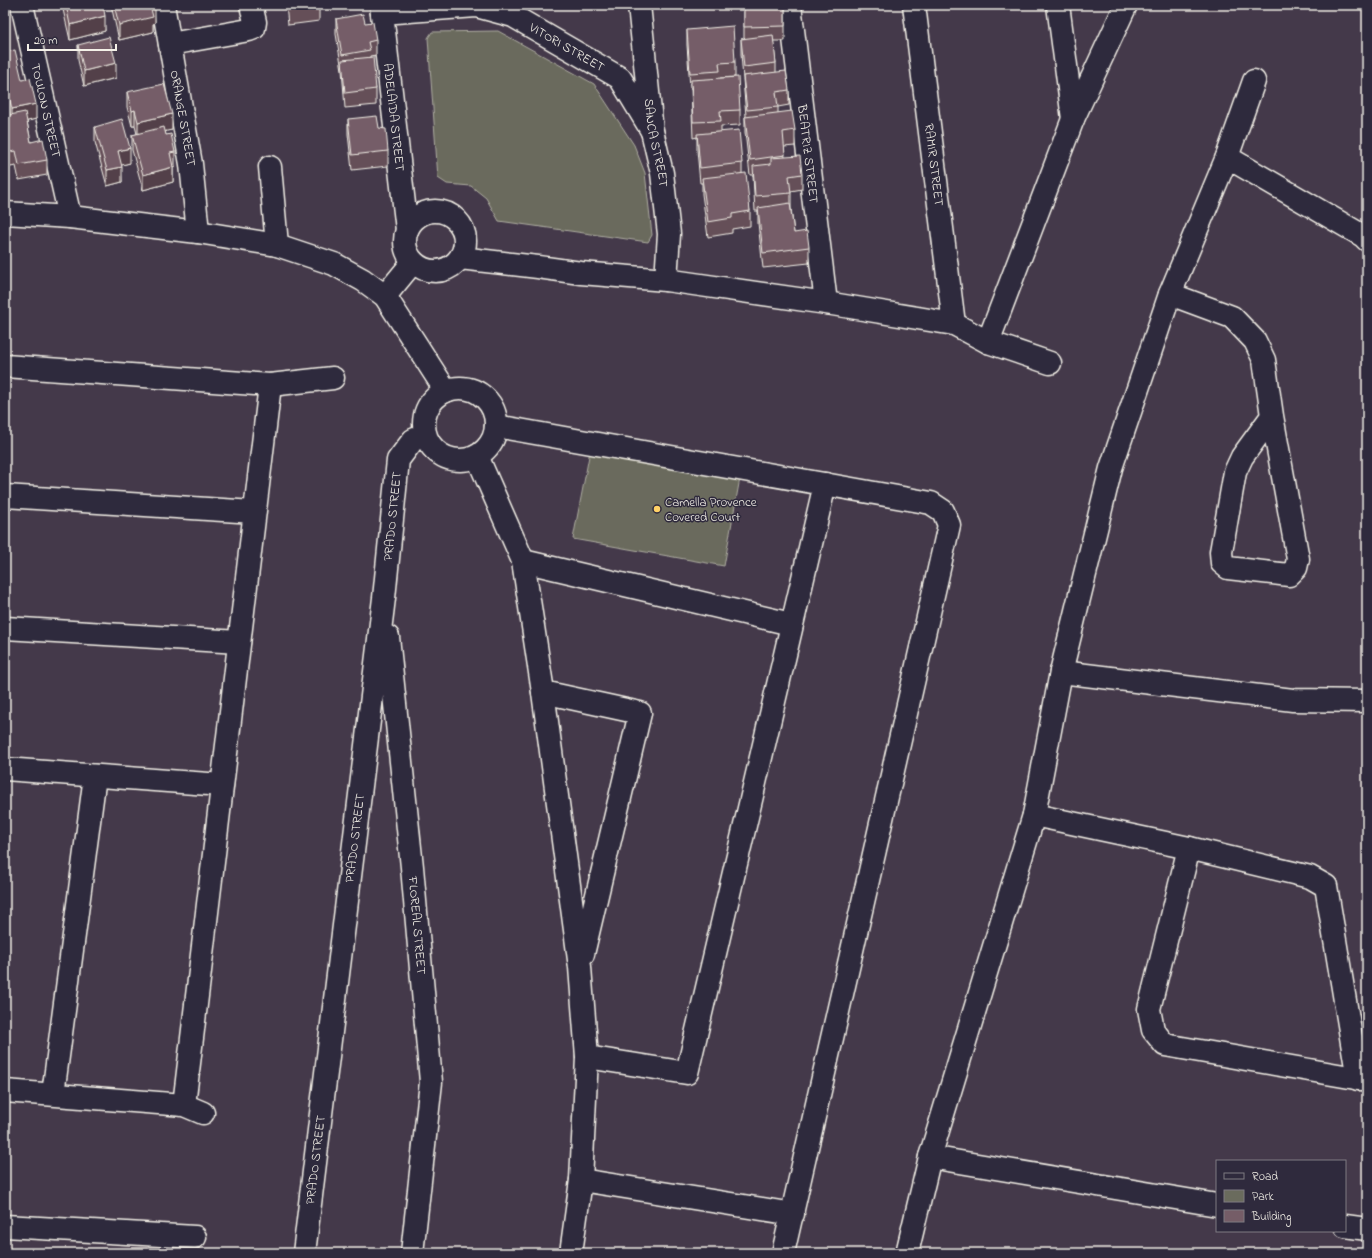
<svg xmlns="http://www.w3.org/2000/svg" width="1372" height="1258" viewBox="0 0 1372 1258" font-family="'Indie Flower',sans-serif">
	<rect width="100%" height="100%" fill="#44394a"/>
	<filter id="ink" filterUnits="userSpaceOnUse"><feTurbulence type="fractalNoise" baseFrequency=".025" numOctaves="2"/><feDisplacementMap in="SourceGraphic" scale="8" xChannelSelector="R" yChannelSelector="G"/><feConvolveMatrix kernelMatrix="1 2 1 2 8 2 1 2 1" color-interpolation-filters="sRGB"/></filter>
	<g filter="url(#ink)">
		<path fill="#6a6b5d" stroke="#afaea2" d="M498 31 594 84 634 145 645 173 652 235 648 242 499 221 486 198 471 186 447 184 438 178 428 38 432 32Z
			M590 451 740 478 724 566 573 539Z"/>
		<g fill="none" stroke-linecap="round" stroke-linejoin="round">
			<defs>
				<g id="minor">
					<path id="s1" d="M22 5 70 217"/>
					<path id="s2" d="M163 5 191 164 198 232"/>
					<path id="s3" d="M381 5 407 230"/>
					<path id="s4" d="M639 5 652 131 662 173 669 234 666 280"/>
					<path id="s5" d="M790 5 826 303"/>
					<path id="s6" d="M914 5 954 324"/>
					<path d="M1058 5 1073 119"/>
					<path id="s7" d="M382 13 476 6 513 16 620 78 652 131"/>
					<path d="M170 44 249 30 254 28 255 22 251 5"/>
					<path d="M1227 157 1363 236 1367 240"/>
					<path d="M270 167 277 245"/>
					<circle cx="435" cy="241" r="30"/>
					<path d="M5 213 70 217 198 232 277 245 334 264 363 280 385 296 446 391"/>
					<path d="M460 258 538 267 581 273 666 280 826 303 954 324 988 342 1050 363"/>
					<path d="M1170 294 1232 317 1255 341 1264 360 1272 416 1298 559 1296 568 1289 575 1228 568 1222 563 1221 552 1235 472 1242 457 1272 416"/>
					<path d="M385 296 413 262"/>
					<path d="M988 342 1073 119 1126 5"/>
					<path d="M5 366 270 385 333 378"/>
					<circle cx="460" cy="424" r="36"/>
					<path d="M496 426 931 503 943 511 949 525 783 1253"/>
					<path d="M477 456 523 561 543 692 580 967 587 1057 581 1180 571 1253"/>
					<path d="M5 496 254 512"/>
					<path d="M523 561 791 624"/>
					<path d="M5 628 239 642"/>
					<path id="s8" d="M388 637 412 867 431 1082 412 1253"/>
					<path d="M1061 672 1293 700 1367 701"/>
					<path d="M543 692 640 713 583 954"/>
					<path d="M5 769 222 785"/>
					<path d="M1034 815 1189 848 1310 877 1326 886 1358 1079"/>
					<path d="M1189 848 1149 1009 1153 1030 1165 1045 1367 1080"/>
					<path d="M587 1057 687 1073 825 484"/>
					<path d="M5 1091 184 1105 203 1113"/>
					<path d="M53 1094 95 776"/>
					<path d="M184 1105 270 385"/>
					<path d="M930 1157 1217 1205"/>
					<path d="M581 1180 793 1214"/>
					<path d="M5 1226 195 1237"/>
					<path d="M1345 1226 1367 1229"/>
					<path id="s9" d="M304 1253 384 598 398 460 413 440 425 435"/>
					<path d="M907 1253 930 1157 1034 815 1061 672 1111 468 1170 294 1227 157 1254 81"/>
				</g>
			</defs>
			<use href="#minor" stroke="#f4f1e8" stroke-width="25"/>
			<use href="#minor" stroke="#2f2a3d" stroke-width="22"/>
		</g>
		<path fill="#655059" stroke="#f4f1e8" d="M62 5H103L105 31 70 40Z
			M111 5H154L155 23 153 24V32L119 40Z
			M286 5H319V21L288 25Z
			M737 5H785V41H773L776 63V72L789 90V105L778 107V113L795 130V146L784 147 785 157 802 174V189L791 191V208L794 233 809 247V263L763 268 758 223V211H755L753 175H750L745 132V117L746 116 741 54V39H744V9H737Z
			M336 19 365 23 376 40V55L370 56V58L376 89V105L345 108 342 70 336 34Z
			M687 30 735 62V77L720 78 740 110V125L721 126V132L742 163V173L750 211V226L732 229V233L708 237 702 194V183H700L697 150V137L693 138 691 88H690L687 45Z
			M78 45 116 78 84 86 78 60Z
			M5 52 36 119 27 121 31 142 47 160V175L19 180 16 166 5 168V116L10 115 7 104Z
			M127 92 172 130 165 131 166 135 175 152V167H173V182L143 190 132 150V135L137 134 135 126H132L127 107Z
			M348 119 379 128 388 151V166L352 170 348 134Z
			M95 127 130 163 121 165 122 182 107 186 95 142Z"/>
		<path fill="#524148" stroke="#f4f1e8" d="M155 8V23L153 24V32L119 40V25L151 9Z
			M105 16V31L70 40V25Z
			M116 63V78L84 86V71Z
			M5 89H7V104H5Z
			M36 104V119L12 125V109Z
			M135 110V126H132V111Z
			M172 114V130L138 137V122Z
			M130 148V163L118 166V151Z
			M122 167V182L107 186V170Z
			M173 167V182L143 190V175Z"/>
		<path fill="#755d67" stroke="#f4f1e8" d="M66 5H103L105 16 70 25Z
			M114 5H154L155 8 151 9 153 17 119 25Z
			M288 5H319L288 9Z
			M744 5H785V26L744 27Z
			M363 14 365 23 373 22 376 40 368 42 370 50 342 55 336 19Z
			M733 26 735 62 719 63 720 71 690 73 687 30Z
			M773 35 776 63 744 67 741 39Z
			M109 37 116 63 84 71 78 45Z
			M15 50 22 80 30 78 36 104 12 109 7 89H5V52Z
			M373 57 376 89 345 93 342 60Z
			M786 71 789 90 776 92 778 107 747 110 743 76Z
			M738 77 740 110 720 111 721 121 693 122 691 80Z
			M164 84 172 114 138 122 135 110 132 111 127 92Z
			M792 111 795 130 783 132 785 155 750 160 745 117Z
			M25 112 31 142 43 139 47 160 19 165 16 151 5 153V116Z
			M377 116 379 128 386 129 388 151 352 155 348 119Z
			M122 119 130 148 118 151 122 167 107 170 95 127Z
			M164 127 166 135 171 134 175 152 170 153 173 167 143 175 132 135Z
			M739 130 742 163 700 168 697 134Z
			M800 156 802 174 789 176 791 193 755 196 753 166 771 164V158Z
			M746 173 750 211 732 214V218L708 222 702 178Z
			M790 203 794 233 807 231 809 247 763 253 758 208Z"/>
	</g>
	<circle fill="#ffd166" stroke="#2f2a3d" stroke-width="1.5" cx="657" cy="509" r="4"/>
	<g text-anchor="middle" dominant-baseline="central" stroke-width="3" stroke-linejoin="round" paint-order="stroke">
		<g font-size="13" fill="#f4f1e8" stroke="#2f2a3d">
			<text stroke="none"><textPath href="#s7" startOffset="195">VITORI STREET</textPath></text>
			<text stroke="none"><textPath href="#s1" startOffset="108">TOULON STREET</textPath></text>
			<text stroke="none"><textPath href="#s2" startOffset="115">ORANGE STREET</textPath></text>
			<text stroke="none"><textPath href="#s3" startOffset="113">ADELAIDA STREET</textPath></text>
			<text stroke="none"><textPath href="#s4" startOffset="139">SANCA STREET</textPath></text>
			<text stroke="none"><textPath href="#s5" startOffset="150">BEATRIZ STREET</textPath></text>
			<text stroke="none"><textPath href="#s6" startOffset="161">RAMIR STREET</textPath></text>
			<text stroke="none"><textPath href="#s9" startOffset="742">PRADO STREET</textPath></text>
			<text stroke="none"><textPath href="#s9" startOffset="418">PRADO STREET</textPath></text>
			<text stroke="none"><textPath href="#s8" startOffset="290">FLOREAL STREET</textPath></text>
			<text stroke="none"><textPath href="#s9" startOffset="94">PRADO STREET</textPath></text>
		</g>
		<g font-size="13" fill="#f4f1e8" stroke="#2f2a3d" text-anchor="start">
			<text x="665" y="502">Camella Provence<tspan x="665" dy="15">Covered Court</tspan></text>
		</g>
	</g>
	<rect width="1372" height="1258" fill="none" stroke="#2f2a3d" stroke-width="20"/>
	<rect x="10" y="10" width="1352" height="1238" fill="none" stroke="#f4f1e8" stroke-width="1.5" filter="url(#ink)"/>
	<rect x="1216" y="1160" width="130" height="72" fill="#2f2a3d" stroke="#7e7a81"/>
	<rect x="1224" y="1173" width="20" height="6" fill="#2f2a3d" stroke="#7e7a81"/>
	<text x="1252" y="1180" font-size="12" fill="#f4f1e8">Road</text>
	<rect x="1224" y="1190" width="20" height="12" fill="#6a6b5d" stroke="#7e7a81"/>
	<text x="1252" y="1200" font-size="12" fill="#f4f1e8">Park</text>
	<rect x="1224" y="1210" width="20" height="12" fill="#755d67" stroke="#7e7a81"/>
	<text x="1252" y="1220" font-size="12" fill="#f4f1e8">Building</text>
	<path d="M28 44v6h88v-6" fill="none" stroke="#f4f1e8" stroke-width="2"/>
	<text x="34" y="44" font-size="12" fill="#f4f1e8" stroke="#2f2a3d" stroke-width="3" paint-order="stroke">20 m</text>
</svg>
